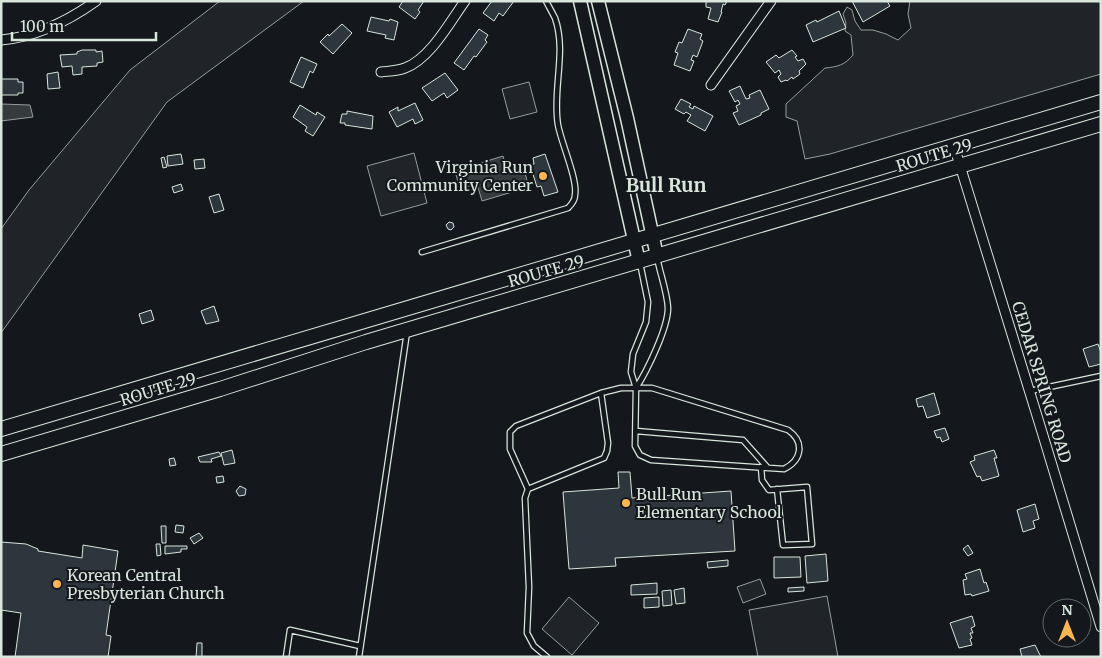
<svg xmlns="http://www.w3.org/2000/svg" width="1102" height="658" viewBox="0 0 1102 658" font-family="Merriweather,serif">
	<rect width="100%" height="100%" fill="#14181c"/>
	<path fill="#202428" stroke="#939e99" d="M220 1H304L167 102 1 333V229L29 190 130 70Z
		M910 1H1101V74L830 154 805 159 797 121 786 117V104L825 68C837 67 845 65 853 55L851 35 845 31 846 23 843 14 847 7 852 10 855 21 861 30H873L886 34 898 40 911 28 908 14Z
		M529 82 537 112 510 119 502 89Z
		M414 153 427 203 381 216 367 166Z
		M760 579 766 594 743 603 737 587Z
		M827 596 838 657H758L749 610Z
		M569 597 599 623 572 655 542 629Z"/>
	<path fill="#363b3e" stroke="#939e99" d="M1 104 30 105 33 117 1 121Z
		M503 156 508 174 524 170 529 187 482 201 477 184 460 189 455 171Z"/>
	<path fill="#2c363c" stroke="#d8e6dc" d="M403 1H424L418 10 420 12 415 19 399 7Z
		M492 1H514L503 16 499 13 494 21 483 13Z
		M706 1H727L725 5 723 4 721 12H722L718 22 708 19 711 8 706 7Z
		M852 1H887L890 6 863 22Z
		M839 11 846 28 813 42 806 25 816 20 817 22Z
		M371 17 389 21 390 19 398 22 394 40 385 38 386 35 367 31Z
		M342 24 352 33 333 54 320 42 328 34 329 36Z
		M479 29 488 35 485 40 487 42 476 57 474 56 464 70 454 63Z
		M688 29 702 34 700 39 703 41 697 57 693 55 691 60 694 61 690 71 674 65 678 53 675 52 679 42 682 43Z
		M82 50H96V52L102 51 103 62 97 63V66L82 67V74L73 75 72 66 62 67 60 55 77 54V52Z
		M792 50 797 56 795 57 798 61 803 59 806 64 799 71 800 74 793 79 792 77 787 81 786 80 781 82 778 77 781 74 779 70 775 73 766 62 776 55 779 58Z
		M301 57 317 64 313 73 310 71 303 88 290 82Z
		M58 72 60 88 48 89 47 74Z
		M445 73 458 90 447 98 444 93 432 101 422 88Z
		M1 79H18V82H23V93H18V95H1Z
		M740 86 746 99 750 98 749 95 760 90 769 109 761 113V115L739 125 733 113 738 111 736 106 740 104 738 100 735 102 729 91Z
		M681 99 691 104 689 107 693 109 694 106 713 116 705 131 687 121 691 115 686 112 684 114 675 109Z
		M415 103 423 120 415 124 413 119 397 127 389 112 398 107V111Z
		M300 105 316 115 317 112 325 117 313 136 305 131 307 127 293 117Z
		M347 111 373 116 372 129 345 125V123H340L342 114H347Z
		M181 154 183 164 168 166 167 156Z
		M545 154 558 192 544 196 541 186 537 187 530 165 534 164 533 158Z
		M164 157 167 167 163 168 161 158Z
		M204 159 205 168 195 169 194 160Z
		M181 184 183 190 174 193 172 187Z
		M219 194 224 210 214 213 209 197Z
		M449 222 453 223 454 227 451 230 448 229 446 225Z
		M214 306 219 321 206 324 201 311Z
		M151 310 154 320 142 324 139 314Z
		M1098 344 1101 353V364L1089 367 1083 349Z
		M934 393 940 414 927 418 923 406 918 407 916 399Z
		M945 428 949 439 942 442 940 437 937 438 934 431Z
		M232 450 235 463 224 465 221 453Z
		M994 450 997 458H994L999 476 982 481 980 476 977 477 970 462 975 460 974 456Z
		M219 452 221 456 211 459 212 462H200L198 457Z
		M174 458 176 465 170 466 169 459Z
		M618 472H630L632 498 731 491 735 551 615 558 616 566 569 569 563 492 619 488Z
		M223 476 224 482 217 483 216 477Z
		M240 486 246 489 245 495 239 496 236 491Z
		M1035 504 1039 519 1033 521 1035 528 1023 532 1017 510Z
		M176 525 184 526 183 533 175 532Z
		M161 526H166V543H162Z
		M199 533 203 538 194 544 190 538Z
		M1 542 26 544 38 549V551L82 558 83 545 118 551 106 635 111 636 108 657H15L21 613 1 610Z
		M156 544H160L161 555 157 556Z
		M968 545 973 553 968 556 963 549Z
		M165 546H187V549H181V552L165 554Z
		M826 554 828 581 807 583 805 556Z
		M774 557H800L801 577 774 578Z
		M728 560V566L708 568 707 562Z
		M980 569 984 583 986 582 989 591 972 596 971 594 965 595 963 580 967 579 965 574Z
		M657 583V594L631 595V585Z
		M804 587V591L788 592V588Z
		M684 588 685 603 676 604 674 590Z
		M671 590 672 605 663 606 662 591Z
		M659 597V607L644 608V598Z
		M972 616 975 626 971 628 973 633H970L972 638 970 639 972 645 959 648 950 623Z
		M197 643H202V657H196Z
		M1035 645 1041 657H1022L1020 649Z"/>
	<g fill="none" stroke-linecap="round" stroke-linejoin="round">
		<defs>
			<path id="service" d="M422 252 568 208C572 204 575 200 575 195 578 180 561 142 558 125 552 90 567 52 555 18 552 12 549 7 546 1
				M636 388C647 371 668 328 668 308 667 291 660 274 657 257
				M1030 391 1101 376
				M636 431 743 440 768 468
				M761 467 762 480 769 490 807 487 812 544 783 545 777 489
				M528 489 604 458 607 451 608 443 601 393
				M286 657 290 630 360 646
				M359 657 407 332
				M547 657 534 646 527 633 529 587 525 498 528 489 510 449V432L516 426 601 393 621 388H652L788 430C805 442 802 460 784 469L651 460 640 455 635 446 636 388 631 372 633 354 646 322 648 302 640 263"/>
			<path id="minor" d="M1 40C35 37 68 21 96 1
				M381 72C389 71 397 71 405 68 430 59 450 22 465 1
				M711 85 771 1
				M954 146 1042 432 1101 627"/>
			<path id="secondary" d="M580 1 639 262
				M598 1 627 118 657 256"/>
			<path id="primary" d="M1 429 1101 102
				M1 454 220 389 366 342 1101 124"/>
		</defs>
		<use href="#service" stroke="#d8e6dc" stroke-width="7"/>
		<use href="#minor" stroke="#d8e6dc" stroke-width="11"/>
		<use href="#secondary" stroke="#d8e6dc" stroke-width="15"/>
		<use href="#primary" stroke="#d8e6dc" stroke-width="16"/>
		<use href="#service" stroke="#14181c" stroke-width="4.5"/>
		<use href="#minor" stroke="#14181c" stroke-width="9"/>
		<use href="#secondary" stroke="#14181c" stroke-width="12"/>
		<use href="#primary" stroke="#14181c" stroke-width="14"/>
	</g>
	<g fill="#ffb74d" stroke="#14181c" stroke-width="2">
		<circle cx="543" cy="176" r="5"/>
		<circle cx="626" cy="503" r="5"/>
		<circle cx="57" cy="584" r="5"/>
	</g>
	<g text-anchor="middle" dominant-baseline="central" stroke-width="4" stroke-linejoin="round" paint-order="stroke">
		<g font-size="16" fill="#d8e6dc" stroke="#14181c">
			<text transform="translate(934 155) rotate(-17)">ROUTE 29</text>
			<text transform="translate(546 271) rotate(-16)">ROUTE 29</text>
			<text transform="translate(1042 382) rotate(73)">CEDAR SPRING ROAD</text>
			<text transform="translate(158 389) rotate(-17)">ROUTE 29</text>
		</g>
		<g font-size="16" fill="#d8e6dc" stroke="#14181c" text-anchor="start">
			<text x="533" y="167" text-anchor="end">Virginia Run<tspan x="533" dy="18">Community Center</tspan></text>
			<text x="636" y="494">Bull Run<tspan x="636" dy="18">Elementary School</tspan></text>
			<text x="67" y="575">Korean Central<tspan x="67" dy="18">Presbyterian Church</tspan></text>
		</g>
		<g font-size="19" font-weight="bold" fill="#d8e6dc" stroke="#14181c">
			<text x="666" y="185">Bull Run</text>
		</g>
	</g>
	<rect width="1102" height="658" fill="none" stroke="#d8e6dc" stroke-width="5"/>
	<g transform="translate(1067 623)"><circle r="24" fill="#14181c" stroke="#626a69"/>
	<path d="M0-4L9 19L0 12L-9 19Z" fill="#ffb74d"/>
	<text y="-8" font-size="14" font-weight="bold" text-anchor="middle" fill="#d8e6dc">N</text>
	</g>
	<path d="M12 32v8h144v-8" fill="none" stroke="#d8e6dc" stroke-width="2.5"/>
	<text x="20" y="32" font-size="15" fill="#d8e6dc" stroke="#14181c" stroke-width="4" paint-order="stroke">100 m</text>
</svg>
